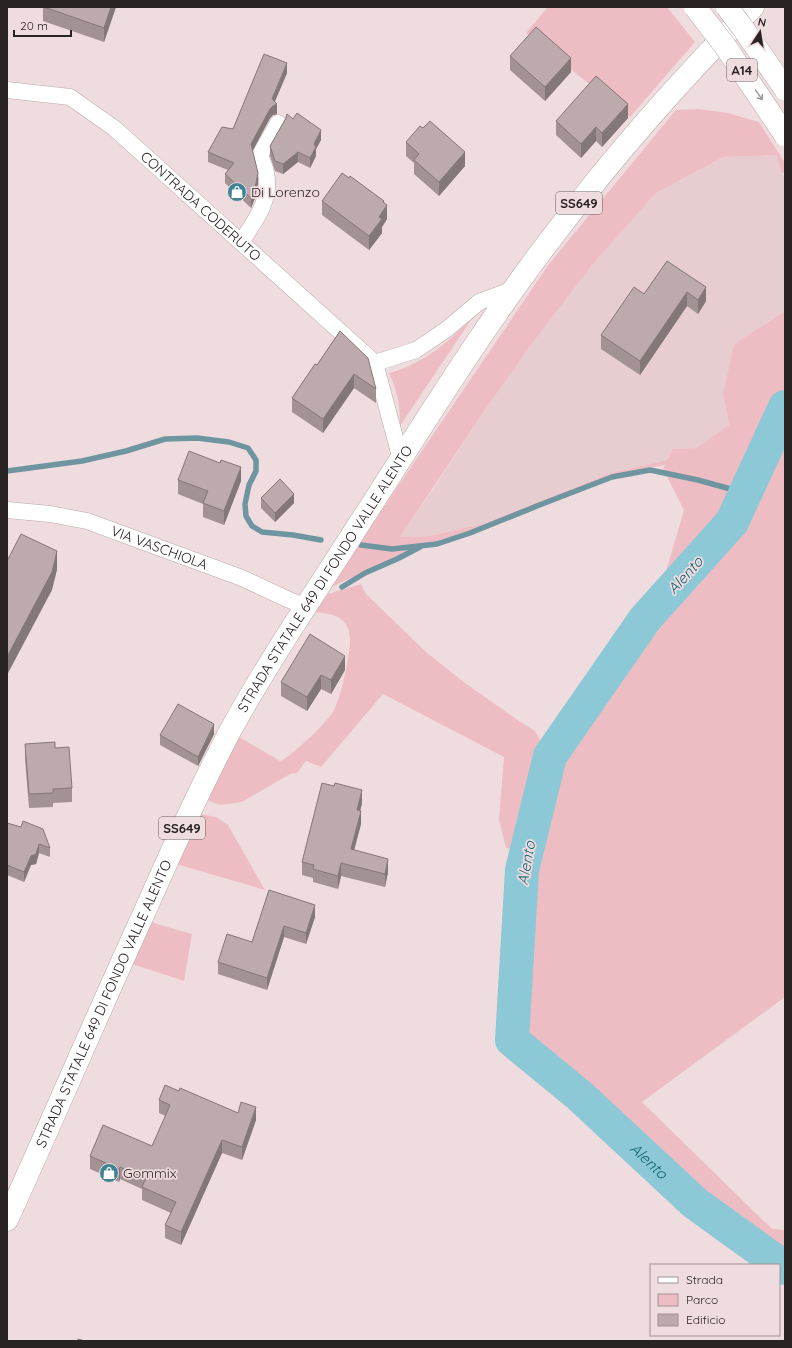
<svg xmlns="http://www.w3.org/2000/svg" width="792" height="1348" viewBox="0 0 792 1348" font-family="Quicksand,sans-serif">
	<rect width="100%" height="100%" fill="#efdcdf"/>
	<path fill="#e7cdd0" d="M776 155 782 174 785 178V311L734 344 723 393 729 426 696 448 673 449 667 460 611 473 483 524 423 537 399 538 434 488 487 407 534 341 593 264 656 193 723 157Z"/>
	<path fill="#eebdc4" d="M548 7H667L695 42 630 117 526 33Z
		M699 109 728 113 759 122 785 163V171L782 174 776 155 723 157 656 193 593 264 534 341 487 407 400 537H423L483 524 611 473 667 460 673 449 696 448 729 425 723 393 734 344 785 311V997L642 1102 772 1229 785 1230V1264L697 1198 621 1120 585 1088 529 1045 519 1006 524 930 534 837 553 767 546 754 521 850 506 848 499 820 504 757 383 694 321 767 306 761 297 773 290 774 242 802 220 805 204 799 239 737 280 761C290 758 328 721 333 712 341 698 350 656 350 641 350 633 348 624 341 619 335 614 323 613 315 612L328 594 361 584 366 594 426 652 465 683 519 721 535 731 542 744 557 716 605 655 640 615 664 578 684 510 663 469 665 465 642 469 602 480 469 532 436 543 411 546 387 547 360 542 549 264 676 110Z
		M473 317 400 426C400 404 398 393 389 373 423 364 449 342 473 317Z
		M358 546 390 549 420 547 331 587Z
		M200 814 216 817 228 825 265 890 176 864Z
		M150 922 192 934 184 981 132 964Z"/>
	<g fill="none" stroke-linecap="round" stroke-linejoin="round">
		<path stroke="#6f96a0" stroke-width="5.5" d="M7 471 82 461 126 451 165 439 197 438 229 442 248 448 256 460V471L249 485 245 504 246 516 252 526 262 532 293 535 321 540
			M361 545 392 549 437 544 470 533 542 504 612 477 650 470 698 480 745 493
			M342 587 365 573 397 559 420 547"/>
		<path stroke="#8cc8d5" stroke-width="34" id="s1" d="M785 407 732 522 645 619 550 756 522 870 512 1040 580 1096 695 1203 785 1268"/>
		<defs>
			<g id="street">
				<path id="s2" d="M7 90 70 97 114 128 375 363 401 460"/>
				<path d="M241 242C255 221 272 199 266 173 265 167 262 161 260 155L278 123"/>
				<path d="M375 363 416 350 447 329 479 302 514 289"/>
				<path id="s3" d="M7 510 50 514 87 521 242 578 287 599 306 607"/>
			</g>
			<g id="primary">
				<path id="s4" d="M7 1220C54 1117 98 1013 145 911 171 852 198 792 228 735 268 661 316 592 361 521 422 427 481 330 550 240 612 158 680 80 753 7"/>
			</g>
		</defs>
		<use href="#street" stroke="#baa9ab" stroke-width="17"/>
		<use href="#primary" stroke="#baa9ab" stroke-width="23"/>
		<use href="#street" stroke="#fff" stroke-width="16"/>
		<use href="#primary" stroke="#fff" stroke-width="22"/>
		<defs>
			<path id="highway-bridge" d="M695 7 725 46 785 135
				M727 7 742 27 785 89"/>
		</defs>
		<use href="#highway-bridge" stroke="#baa9ab" stroke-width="23" stroke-linecap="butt"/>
		<use href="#highway-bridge" stroke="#fff" stroke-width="22"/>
	</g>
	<path fill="#a29294" d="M43 7H116L104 42 43 21Z
		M510 56 571 72 545 101 510 70Z
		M287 73 275 101 277 114 273 115 270 118 252 151 258 183 255 198 251 208 225 183V174L228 170 208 162V152L233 129Z
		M628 118 602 147 596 141 581 158 556 135V121Z
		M293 119 321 140 316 149V156L310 168 298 162 283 174 275 171 270 156V146Z
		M406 142 465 166 439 196 414 174V163L406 156Z
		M322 201 384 203 387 219 382 227V233L369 250 322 215Z
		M667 261 706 301 698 314 687 306 640 375 601 349V335L644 294Z
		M340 331 376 389V403L354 388 323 433 292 412V398L317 365Z
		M178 480 241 481 224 525 203 517V504L178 494Z
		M261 498 294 503 275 522 261 508Z
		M345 670 331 694 321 689 307 711 281 696V682Z
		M214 734 198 766 160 745V735Z
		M25 744 55 748 72 788V802L53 803V807L29 808 25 759Z
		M362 803 360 811 361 824 354 850 388 872 385 887 341 876 338 889 313 882V878L302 875V862Z
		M7 823 50 848V857L39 853 36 864 31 865 24 882 7 875Z
		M269 890 315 917 306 944 284 937 267 990 218 974V962L252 942Z
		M179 1091 256 1120 242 1160 222 1153 181 1245 165 1238V1225L171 1213 142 1200V1189L120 1179 119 1182 90 1169V1156L152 1146 166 1116 159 1113V1100Z"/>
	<path fill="#847778" d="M111 7H116L104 42V28Z
		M571 58V72L545 101V87Z
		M287 63V73L273 106 277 104V114L273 115 270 118 251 154V144L270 109 272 99Z
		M628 104V118L602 147V133Z
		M596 127V141L581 158V144Z
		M321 130V140L316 149V156L310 168V158L314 144Z
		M298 152V162L283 174V164Z
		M465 152V166L439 196V182Z
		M258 173V183L255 198 251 208V198Z
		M384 201V210L387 205V219L382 227V233L369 250V236L379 217Z
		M706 287V301L698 314V300Z
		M687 292V306L640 375V361Z
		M354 374V388L323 433V419Z
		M241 467V481L224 525V511Z
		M294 494V503L275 522V513Z
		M57 551V570L52 590 7 675V657Z
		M345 656V670L331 694V680Z
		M321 675V689L307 711V697Z
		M214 724V734L198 766V757Z
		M362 790V803L357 823V810Z
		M361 811V824L351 862V849Z
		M39 844V853L36 864 31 865 24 882V872L31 856Z
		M388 859V872L385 887V874Z
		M341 863V876L338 889V876Z
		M315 905V917L306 944V933Z
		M284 926V937L267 990V978Z
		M256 1107V1120L242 1160V1147Z
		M222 1140V1153L181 1245V1232Z
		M120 1167V1179L119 1182V1169Z"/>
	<path fill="#bcaaac" stroke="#847778" d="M44 7H111L104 28Z
		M536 27 571 58 545 87 510 56Z
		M264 54 287 63 272 99 277 104 273 106 270 109 251 144 258 173 255 188 251 198 225 174 234 163 208 152 222 127 233 129Z
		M596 76 628 104 602 133 596 127 581 144 556 121Z
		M297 113 321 130 314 144 316 147 310 158 298 152 283 164 275 161 270 146 286 118 287 114 293 119Z
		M430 121 465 152 439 182 414 160 419 154 406 142 420 126 423 128Z
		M342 173 349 178 350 176 384 201 383 202 387 205 379 217 382 219 369 236 322 201Z
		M667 261 706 287 698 300 687 292 640 361 601 335 634 287 644 294Z
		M340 331 368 358 376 389 354 374 323 419 292 398 315 364 317 365Z
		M189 451 220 463 221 460 241 467 224 511 203 503 208 491 178 480Z
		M280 479 294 494 275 513 261 498Z
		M21 534 57 551 52 572 7 657V561Z
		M310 634 345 656 331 680 321 675 307 697 281 682Z
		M178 704 214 724 198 757 160 735Z
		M55 742V748L69 747 72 788 53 789V793L29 794 25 744Z
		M322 783 334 786 335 783 362 790 357 810 361 811 351 849 388 859 385 874 341 863 338 876 313 869 314 865 302 862Z
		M23 821 43 829 50 848 39 844 36 854 31 856 24 872 7 865V823L21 827Z
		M269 890 315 905 306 933 284 926 267 978 218 962 227 934 252 942Z
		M165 1085 179 1091 180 1088 238 1113 241 1102 256 1107 242 1147 222 1140 181 1232 165 1225 176 1202 142 1187 146 1178 120 1167 119 1169 90 1156 103 1125 152 1146 170 1105 159 1100Z
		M78 1339 85 1341H78Z"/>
	<defs><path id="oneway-shaft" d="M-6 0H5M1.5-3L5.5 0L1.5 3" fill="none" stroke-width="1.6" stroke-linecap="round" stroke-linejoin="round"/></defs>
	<use stroke="#9f9c9c" href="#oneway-shaft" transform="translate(759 95) rotate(55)"/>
	<defs>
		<symbol id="shop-disc" viewBox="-11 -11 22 22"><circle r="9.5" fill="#3f8392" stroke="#efdcdf"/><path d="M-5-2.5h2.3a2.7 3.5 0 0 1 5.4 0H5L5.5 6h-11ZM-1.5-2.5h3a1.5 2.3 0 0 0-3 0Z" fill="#fff"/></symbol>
	</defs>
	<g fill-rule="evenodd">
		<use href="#shop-disc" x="226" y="181" width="22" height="22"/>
		<use href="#shop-disc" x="98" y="1162" width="22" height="22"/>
	</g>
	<g text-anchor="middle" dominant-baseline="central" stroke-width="3.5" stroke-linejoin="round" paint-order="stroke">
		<g fill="#efdcdf" stroke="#655a5c" stroke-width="1">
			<rect x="727" y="59" width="30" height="22" rx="3"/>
			<rect x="556" y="192" width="46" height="22" rx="3"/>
			<rect x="159" y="817" width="46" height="22" rx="3"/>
		</g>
		<g font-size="13" font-weight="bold" fill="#2a2324">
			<text x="742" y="70">A14</text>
			<text x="579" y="203">SS649</text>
			<text x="182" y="828">SS649</text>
		</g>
		<g font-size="14" fill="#2a2324" stroke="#efdcdf" text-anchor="start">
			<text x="251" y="192">Di Lorenzo</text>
			<text x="123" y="1173">Gommix</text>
		</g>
		<g font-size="14" fill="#2a2324" stroke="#efdcdf">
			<text stroke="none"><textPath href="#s2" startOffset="234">CONTRADA CODERUTO</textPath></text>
			<text stroke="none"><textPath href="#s3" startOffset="158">VIA VASCHIOLA</textPath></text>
			<text stroke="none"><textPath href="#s4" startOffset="717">STRADA STATALE 649 DI FONDO VALLE ALENTO</textPath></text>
			<text stroke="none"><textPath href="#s4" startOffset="237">STRADA STATALE 649 DI FONDO VALLE ALENTO</textPath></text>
		</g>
		<g font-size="15" font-style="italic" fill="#106170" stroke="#efdcdf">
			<text transform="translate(685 575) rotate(-48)">Alento</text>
			<text transform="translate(526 863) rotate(-80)">Alento</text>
			<text stroke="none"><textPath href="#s1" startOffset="894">Alento</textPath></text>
		</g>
	</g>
	<rect width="792" height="1348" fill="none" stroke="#2a2324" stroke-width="16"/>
	<rect x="650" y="1264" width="130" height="72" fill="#efdcdf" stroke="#a09294"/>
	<rect x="658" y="1277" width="20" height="6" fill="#ffffff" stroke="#a09294"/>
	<text x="686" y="1284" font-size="12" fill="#2a2324">Strada</text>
	<rect x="658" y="1294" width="20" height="12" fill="#eebdc4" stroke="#a09294"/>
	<text x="686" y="1304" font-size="12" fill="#2a2324">Parco</text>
	<rect x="658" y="1314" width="20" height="12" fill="#bcaaac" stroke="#a09294"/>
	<text x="686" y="1324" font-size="12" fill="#2a2324">Edificio</text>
	<g transform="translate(760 32) rotate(12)" stroke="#efdcdf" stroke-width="3" paint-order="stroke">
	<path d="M0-3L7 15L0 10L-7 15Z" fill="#2a2324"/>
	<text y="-6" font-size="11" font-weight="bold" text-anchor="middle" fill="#2a2324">N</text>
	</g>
	<path d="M14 30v6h57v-6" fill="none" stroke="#2a2324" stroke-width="2"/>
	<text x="20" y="30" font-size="12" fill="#2a2324" stroke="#efdcdf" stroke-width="3" paint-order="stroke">20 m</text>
</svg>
